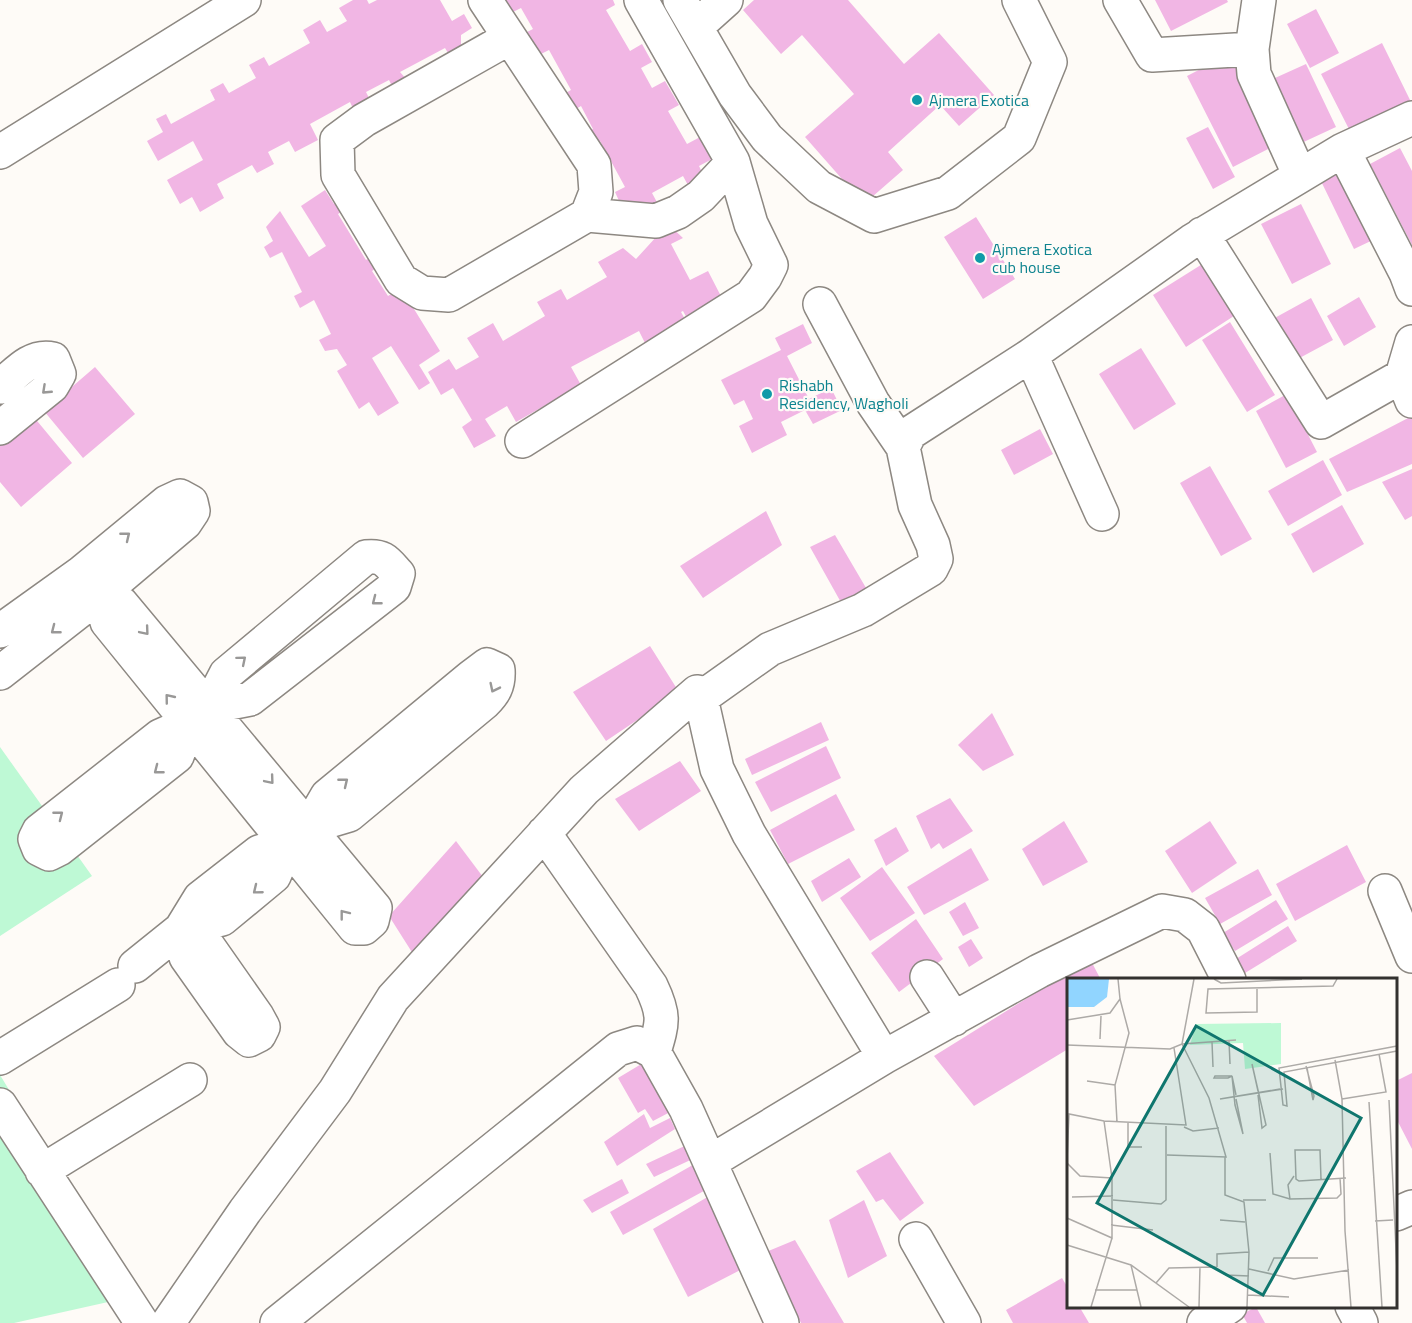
<svg xmlns="http://www.w3.org/2000/svg" width="1412" height="1323" viewBox="0 0 1412 1323" font-family="'Titillium Web',sans-serif">
	<rect width="100%" height="100%" fill="#fefbf7"/>
	<path fill="#bef9d5" d="M0 747 92 876 0 936Z
		M0 1075 135 1296 14 1323H0Z"/>
	<path fill="#f1b6e4" d="M353 0H367L369 4 377 0H440L452 21 464 14 472 28 461 35V52L451 58 445 48 400 72 408 81 394 90 389 80 366 92 372 104 355 113 350 102 310 124 318 140 295 152 289 141 268 152 274 164 257 173 252 165 217 184 224 198 200 212 192 197 180 204 167 180 203 160 193 141 158 161 147 141 163 132 156 119 166 114 171 124 215 100 210 90 223 83 229 93 256 78 249 65 264 57 269 66 310 43 303 30 320 20 327 32 347 21 339 8Z
		M502 0H613L615 5 606 10 630 51 642 44 652 62 641 68 652 88 665 81 679 105 668 111 687 144 702 136 714 158 699 166 706 180 690 189 683 176 652 193 659 206 645 214 638 203H620L615 192 625 187 600 141 591 150 583 135 593 129 581 106 569 113 560 96 571 90 549 50 533 58 521 35 533 29 521 8 509 14Z
		M754 0H848L904 64 939 33 994 95 959 126 940 105 888 152 903 170 864 204 805 137 854 94 802 35 781 54 743 10Z
		M1155 0H1227L1228 2 1171 31Z
		M1316 9 1339 53 1310 68 1287 24Z
		M1382 43 1412 104 1352 135 1321 74Z
		M1230 54 1276 145 1233 167 1187 76Z
		M1306 64 1336 127 1295 146 1266 82Z
		M1208 127 1235 177 1213 189 1186 138Z
		M1400 148 1412 171V245L1370 164Z
		M1339 167 1375 239 1354 249 1319 177Z
		M325 190 334 204 348 196 353 204 338 214 366 260 377 253 384 263 372 271 388 296 401 288 440 351 419 365 430 383 419 390 391 346 372 358 399 403 378 416 369 402 359 409 337 371 347 365 337 349 325 351 319 340 331 334 314 300 300 308 294 296 302 292 282 252 270 258 264 247 273 241 266 227 280 211 309 257 326 246 301 206Z
		M1301 204 1331 264 1292 284 1261 224Z
		M976 217 1015 279 983 299 944 237Z
		M668 224 683 238 671 244 690 280 708 271 725 304 689 322 683 311 681 312 686 321 645 343 639 331 571 367 581 385 516 422 507 406 485 419 496 436 474 448 462 427 472 420 453 388 441 395 428 372 449 359 456 370 479 357 467 338 493 323 503 341 545 316 537 302 561 289 567 300 607 277 598 262 623 248 636 259Z
		M1204 263 1237 314 1186 347 1153 295Z
		M1359 297 1376 327 1344 346 1327 316Z
		M1311 298 1333 340 1294 361 1271 320Z
		M1230 322 1275 395 1247 412 1202 340Z
		M803 324 812 343 787 356 809 399 831 388 842 410 813 424 805 410 781 422 787 435 752 453 739 426 753 419 744 400 734 405 721 380 781 350 775 338Z
		M1141 348 1176 404 1134 430 1099 374Z
		M95 367 135 414 83 458 44 411Z
		M1287 394 1317 452 1286 468 1256 411Z
		M33 416 72 463 21 507 0 482V444Z
		M1412 416V464L1347 492 1329 459Z
		M1040 429 1053 454 1014 475 1001 450Z
		M1323 460 1342 495 1288 526 1268 491Z
		M1210 466 1252 539 1221 556 1180 483Z
		M1412 469V516L1405 520 1382 482Z
		M1342 505 1364 544 1313 573 1291 534Z
		M766 511 782 545 703 598 680 566Z
		M835 535 869 593 843 606 810 547Z
		M650 646 679 692 606 741 573 692Z
		M992 713 1014 755 983 771 958 745Z
		M821 722 829 740 752 775 745 759Z
		M826 746 841 778 771 812 755 782Z
		M680 761 701 791 639 831 615 799Z
		M836 794 855 830 788 864 770 830Z
		M950 798 973 831 943 849 939 843 931 849 916 816Z
		M1064 821 1088 862 1043 886 1022 849Z
		M1210 821 1237 863 1192 893 1165 851Z
		M896 827 909 851 886 866 874 840Z
		M456 841 489 885 415 957 389 916Z
		M1347 845 1366 882 1295 921 1276 884Z
		M971 848 989 880 924 915 907 887Z
		M849 858 861 877 822 902 811 881Z
		M882 867 915 913 870 941 840 898Z
		M1258 869 1272 895 1220 924 1205 898Z
		M1276 900 1288 919 1235 951 1223 933Z
		M965 902 979 928 963 936 949 912Z
		M916 919 943 959 899 992 871 953Z
		M1288 926 1297 941 1245 973 1236 959Z
		M971 939 983 958 969 967 958 947Z
		M1090 959 1101 980H1068V1049L974 1106 934 1056Z
		M648 1060 674 1110 653 1121 645 1109 638 1113 618 1078Z
		M1412 1073V1149L1396 1118V1081Z
		M644 1114 650 1128 670 1118 675 1129 617 1166 604 1142Z
		M691 1143 699 1156 654 1177 646 1164Z
		M890 1152 924 1203 900 1221 883 1199 876 1202 856 1171Z
		M698 1162 713 1186 623 1235 610 1212Z
		M622 1179 629 1193 592 1213 583 1200Z
		M716 1192 750 1265 688 1297 653 1229Z
		M864 1200 887 1256 848 1278 829 1220Z
		M795 1240 844 1323H801L766 1252Z
		M1062 1278 1068 1288V1306H1079L1089 1323H1013L1006 1310Z
		M1256 1307 1265 1323H1247L1242 1314Z"/>
	<g fill="none" stroke-linecap="round" stroke-linejoin="round">
		<defs>
			<path id="minor" d="M485 0 594 165 596 192 587 215 449 295 422 293 401 280 338 175 337 140 364 120 509 38
				M680 0 735 95 767 138 819 187 874 216 948 193 1019 138 1050 62 1019 0
				M1120 0 1152 55 1252 49
				M1259 0 1252 49 1254 74 1300 176
				M697 26 726 0
				M1343 150 1406 273 1412 289
				M0 152 244 0
				M587 215 656 221 678 212 701 196 733 162 641 0
				M1202 234 1321 422 1402 376
				M820 304 873 403 903 447
				M1412 342 1402 376 1412 401
				M1031 355 1102 514
				M0 387C16 373 31 354 53 359L59 374 52 386 0 428
				M522 441 751 296 765 277 771 265 751 224 733 162
				M81 573 101 594 121 603 375 908 372 921 364 928H355L107 622 101 594
				M0 631 81 573 167 502 180 496 191 502 193 511 185 523 101 594 0 673
				M701 698 770 649 863 610 931 569 936 559 933 545 915 505 903 447 910 433 1031 355 1192 241 1343 150 1412 118
				M189 723 177 756 59 849 49 854 39 849 35 839 39 831 160 736 189 723 209 707 226 674 366 557C384 555 387 562 398 574L394 587 250 699 209 707
				M544 833 651 986C665 1015 663 1022 654 1052
				M288 843 274 876 222 919 181 929 200 898 259 852 288 843 309 827 349 815 484 703C494 693 499 686 498 670L487 665 471 677 327 796 309 827
				M1385 891 1412 956
				M181 929 208 946 257 1016 263 1027 259 1035 249 1040 239 1032 186 957Z
				M135 966 181 929
				M927 977 954 1019
				M0 1058 118 985
				M0 1105 142 1323
				M710 1162 884 1057 1039 971 1162 911 1185 915 1203 929 1229 980
				M42 1171 190 1080
				M1396 1214 1412 1207
				M916 1239 964 1323
				M1352 1306 1361 1323
				M168 1323 245 1211 335 1091 393 998 584 790 697 692 701 698 717 769 749 834 884 1057
				M277 1323 618 1049 637 1043 654 1052 686 1109 782 1323
				M1204 1323 1230 1306"/>
		</defs>
		<use href="#minor" stroke="#8d8882" stroke-width="36"/>
		<use href="#minor" stroke="#fff" stroke-width="33"/>
	</g>
	<defs><path id="oneway-chevron" d="M-2-3.5L2.5 0L-2 3.5" fill="none" stroke-width="1.6" stroke-linecap="round" stroke-linejoin="round" transform="scale(1.5)"/></defs>
	<g stroke="#999897">
		<use href="#oneway-chevron" transform="translate(46 390) rotate(137)"/>
		<use href="#oneway-chevron" transform="translate(126 536) rotate(-39)"/>
		<use href="#oneway-chevron" transform="translate(376 601) rotate(142)"/>
		<use href="#oneway-chevron" transform="translate(55 630) rotate(142)"/>
		<use href="#oneway-chevron" transform="translate(145 631) rotate(50)"/>
		<use href="#oneway-chevron" transform="translate(242 660) rotate(-40)"/>
		<use href="#oneway-chevron" transform="translate(494 688) rotate(116)"/>
		<use href="#oneway-chevron" transform="translate(169 698) rotate(-129)"/>
		<use href="#oneway-chevron" transform="translate(158 770) rotate(142)"/>
		<use href="#oneway-chevron" transform="translate(270 780) rotate(50)"/>
		<use href="#oneway-chevron" transform="translate(344 782) rotate(-39)"/>
		<use href="#oneway-chevron" transform="translate(59 815) rotate(-38)"/>
		<use href="#oneway-chevron" transform="translate(257 890) rotate(141)"/>
		<use href="#oneway-chevron" transform="translate(344 914) rotate(-128)"/>
	</g>
	<g fill="#0f9aa8" stroke="#fefbf7" stroke-width="2">
		<circle cx="917" cy="100" r="6"/>
		<circle cx="980" cy="258" r="6"/>
		<circle cx="767" cy="394" r="6"/>
	</g>
	<g text-anchor="middle" dominant-baseline="central" stroke-width="4.5" stroke-linejoin="round" paint-order="stroke">
		<g font-size="16" fill="#0d838f" stroke="#fefbf7" text-anchor="start">
			<text x="929" y="100">Ajmera Exotica</text>
			<text x="992" y="249">Ajmera Exotica<tspan x="992" dy="18">cub house</tspan></text>
			<text x="779" y="385">Rishabh<tspan x="779" dy="18">Residency, Wagholi</tspan></text>
		</g>
	</g>
	<g transform="translate(1067 978)">
		<rect width="330" height="330" fill="#fefbf7"/>
		<path d="M214 45V86L178 91 176 65 123 67 129 46Z" fill="#bef9d5"/>
		<path d="M0 1H42L40 19 27 29H0Z" fill="#91d5ff"/>
		<path fill="none" stroke="#adaaa7" stroke-width="1.5" d="M147 1 154 5 235 1M190 10V34L139 35 141 11 266 8 270 1M0 42 43 35 53 21 51 1M33 61 34 38M162 63 163 86M145 64 146 89M0 67 103 71 115 66 169 62M330 68 212 90 216 127 220 128 217 94 330 73M268 82 275 121 278 253 284 329M239 88 247 118 246 122 240 90M165 98 161 100H147L148 98ZM20 103 48 107M213 111 153 121 216 111M191 113 185 86 199 147 195 150 191 117M169 117 165 98 168 127 176 156 169 121M275 121 319 114 312 76M322 122 330 293M302 124 315 329M50 144 48 107 62 55 53 21M61 145V169H75M117 149 126 153 152 150M203 175 206 216 223 221M100 177 159 179 142 120 115 66 127 1M158 179V217L177 224 182 274 180 329M0 182 2 136 37 143 119 147 107 70M0 185 13 198 45 200M227 198 221 207 223 221 270 220 274 216 273 200M254 201 253 172H228L229 201 232 203 279 200M5 219 46 218M46 222 94 226 99 222V148M176 222H199M0 240 45 260V200L37 143M153 242 178 244M308 243 326 242M44 247 86 252M0 267 64 287 122 329M64 287 74 329M150 289V276L182 274M182 291 227 301 282 292M201 293 207 280H251M89 305 102 290 148 289 159 297 182 298M28 312H70M181 317 222 319M24 329 45 260M132 329 133 289"/>
		<path fill="#0f766e" fill-opacity="0.15" stroke="#0f766e" stroke-width="3" d="M129 48 294 140 196 317 30 225Z"/>
		<rect width="330" height="330" fill="none" stroke="#33312f" stroke-width="3"/>
	</g>
</svg>
